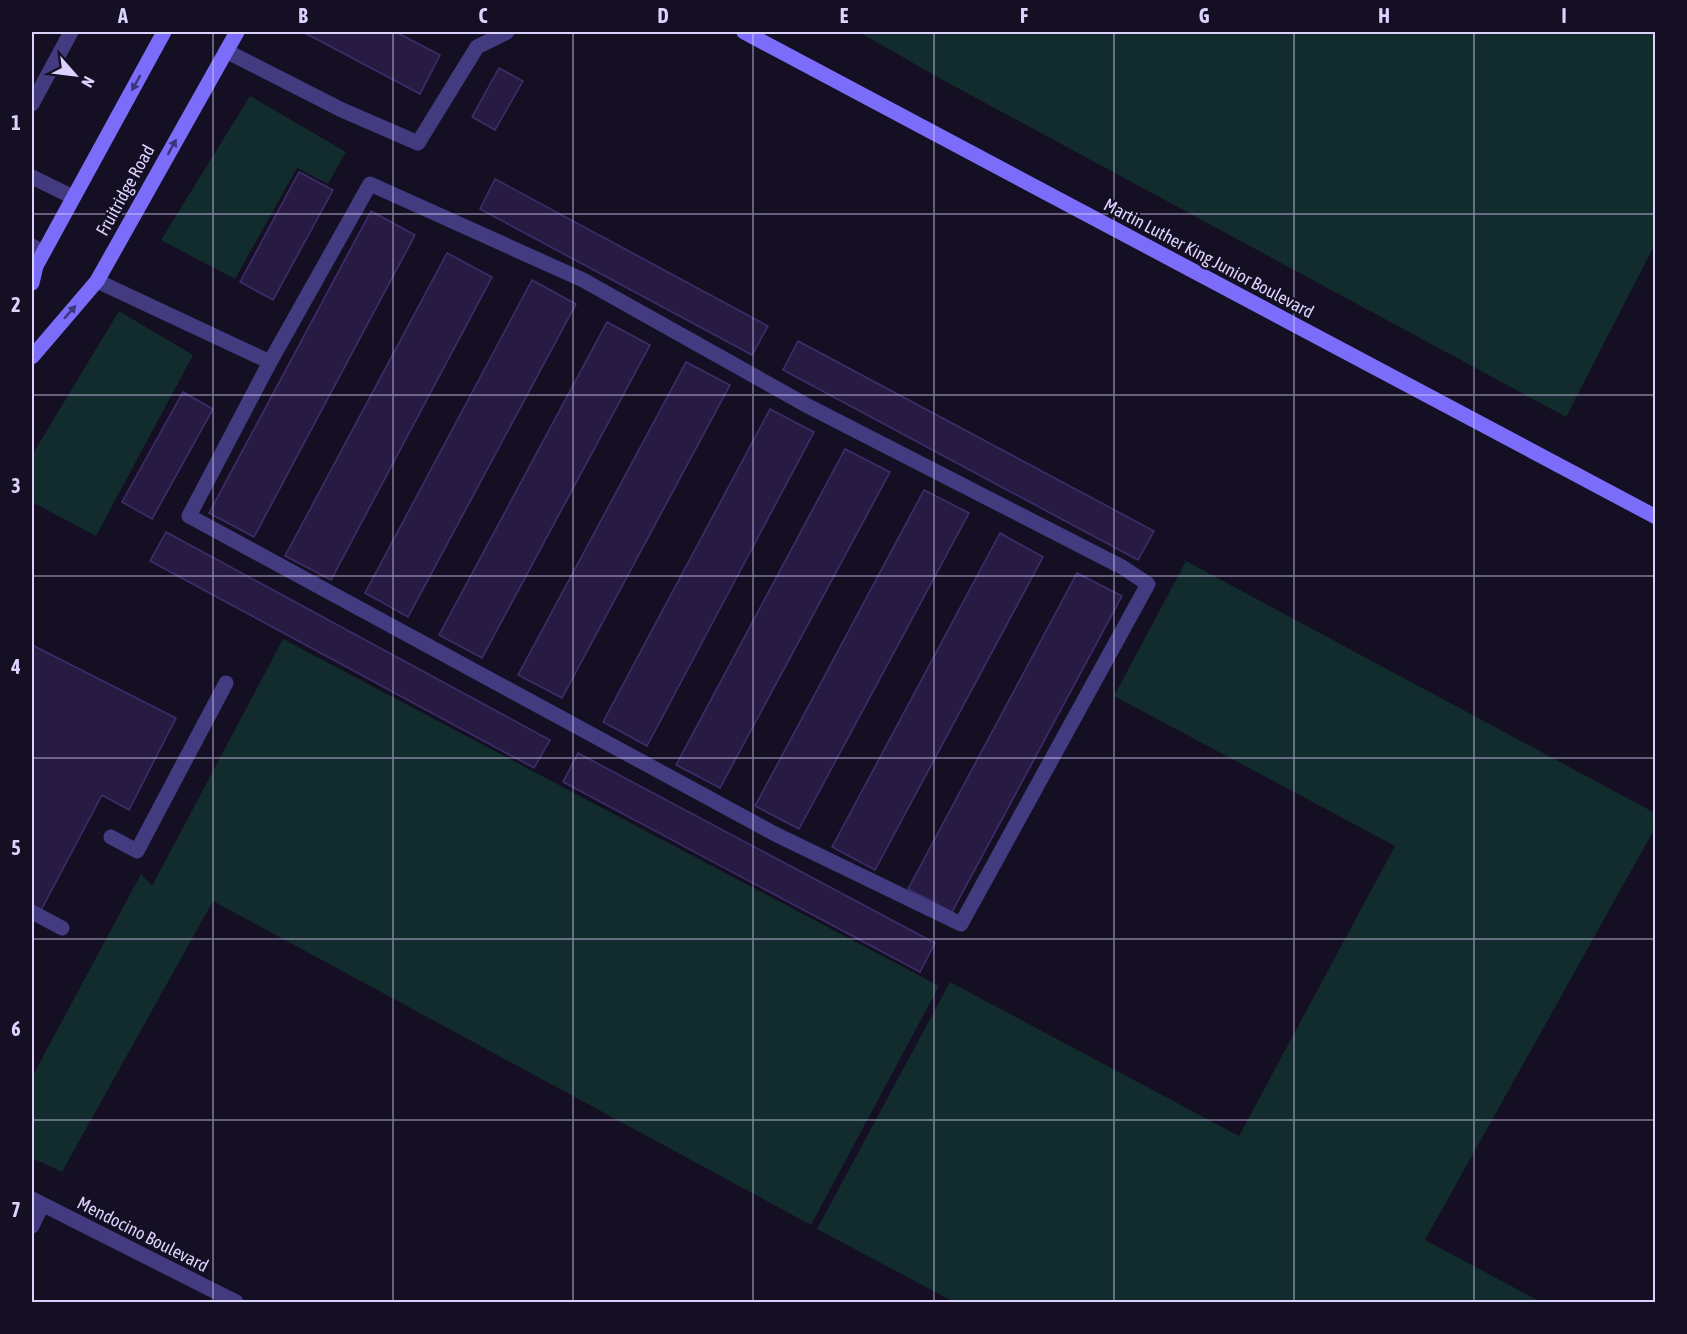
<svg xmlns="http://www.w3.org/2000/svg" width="1687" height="1334" viewBox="0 0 1687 1334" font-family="'Asap Condensed',sans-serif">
	<rect width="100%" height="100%" fill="#140f23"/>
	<path fill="#122b2d" d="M859 32H1655V244L1566 417 941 79Z
		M250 96 346 152 328 184 297 168 235 279 161 240Z
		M119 311 193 355 96 536 32 502V455Z
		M1186 561 1655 813V828L1425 1240 1541 1302H954L817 1229 950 982 1239 1136 1395 846 1114 696Z
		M283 639 939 986 811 1225 213 901 62 1172 32 1158V1077L141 874 152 886Z"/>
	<path fill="#271b43" stroke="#402e6e" stroke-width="1.5" d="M303 32H396L440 55 420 94Z
		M499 68 523 81 495 130 472 117Z
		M299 172 333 190 273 300 240 282Z
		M495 179 768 326 752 355 480 209Z
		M371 211 415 235 254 537 209 513Z
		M447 253 492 277 331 580 285 556Z
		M532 280 576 304 408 617 365 593Z
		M607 322 650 345 482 658 439 635Z
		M798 341 1154 531 1138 560 783 370Z
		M686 362 730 385 562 698 518 675Z
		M183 392 213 409 152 519 122 502Z
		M770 409 814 432 647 746 603 722Z
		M845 449 890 472 720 788 676 765Z
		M924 490 969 513 799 829 755 806Z
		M166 532 550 740 534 768 150 561Z
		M1000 533 1043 557 875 870 832 847Z
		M1077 573 1122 596 952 912 908 889Z
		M32 645 176 718 129 810 102 795 40 912 32 907Z
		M578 753 935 943 920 972 563 782Z"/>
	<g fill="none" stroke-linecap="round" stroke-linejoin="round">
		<path stroke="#433b80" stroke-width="15" d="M226 51 342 110 418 143 477 47 507 32
			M32 104 71 32
			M32 177 73 197
			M32 246 43 252
			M97 281 270 362 370 184 583 280 806 405 1122 567 1148 584 961 924 775 834 189 516 270 362
			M111 837 137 851 226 683
			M32 912 62 928"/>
		<path stroke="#433b80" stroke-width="15" d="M32 1199 236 1302
			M32 1226 42 1205"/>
		<path stroke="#7b6dfa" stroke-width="15" d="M744 32 1656 517
			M32 283 36 266 164 32
			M32 357 97 281 237 32"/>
	</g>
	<defs><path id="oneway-solid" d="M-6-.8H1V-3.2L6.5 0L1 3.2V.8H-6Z" transform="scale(1.5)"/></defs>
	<g fill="#3d3579">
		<use href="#oneway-solid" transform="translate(136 83) rotate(119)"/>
		<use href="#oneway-solid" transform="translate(172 147) rotate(-61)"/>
		<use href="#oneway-solid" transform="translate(70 312) rotate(-49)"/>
	</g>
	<path fill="none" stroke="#dbd2fd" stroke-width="1.5" stroke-opacity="0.55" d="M213 32V1302M393 32V1302M573 32V1302M753 32V1302M934 32V1302M1114 32V1302M1294 32V1302M1474 32V1302M32 214H1656M32 395H1656M32 576H1656M32 758H1656M32 939H1656M32 1120H1656"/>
	<g text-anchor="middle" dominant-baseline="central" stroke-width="4.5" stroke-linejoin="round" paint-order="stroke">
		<g font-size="18" fill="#dbd2fd" stroke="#140f23">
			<text transform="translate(125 190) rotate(-61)">Fruitridge Road</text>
			<text transform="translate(1209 258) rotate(28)">Martin Luther King Junior Boulevard</text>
			<text transform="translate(143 1234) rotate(27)">Mendocino Boulevard</text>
		</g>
	</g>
	<rect width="1687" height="1334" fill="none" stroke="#140f23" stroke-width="66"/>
	<g transform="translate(75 75) rotate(118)" stroke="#140f23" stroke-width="4.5" paint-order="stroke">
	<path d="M0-4.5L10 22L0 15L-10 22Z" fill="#dbd2fd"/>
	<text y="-9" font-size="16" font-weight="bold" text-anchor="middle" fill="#dbd2fd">N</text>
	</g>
	<rect x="33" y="33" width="1621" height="1268" fill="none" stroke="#dbd2fd" stroke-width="2"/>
	<g font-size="20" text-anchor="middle" font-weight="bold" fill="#dbd2fd">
		<text x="123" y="23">A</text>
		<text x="303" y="23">B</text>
		<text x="483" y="23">C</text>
		<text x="663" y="23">D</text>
		<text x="844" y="23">E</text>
		<text x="1024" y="23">F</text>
		<text x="1204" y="23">G</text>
		<text x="1384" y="23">H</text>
		<text x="1564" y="23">I</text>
		<text x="16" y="130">1</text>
		<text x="16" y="312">2</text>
		<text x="16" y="493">3</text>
		<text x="16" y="674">4</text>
		<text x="16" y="855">5</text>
		<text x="16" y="1036">6</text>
		<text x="16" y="1217">7</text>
	</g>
</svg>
